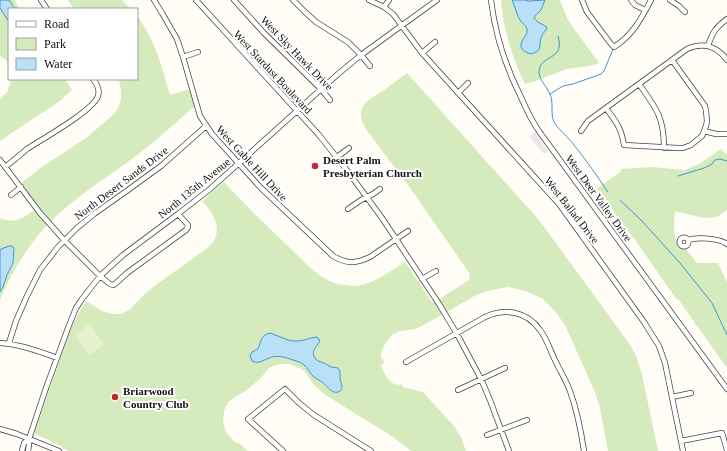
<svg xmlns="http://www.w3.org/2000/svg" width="727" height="451" viewBox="0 0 727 451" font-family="'Times New Roman',serif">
	<rect width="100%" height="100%" fill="#fffdf5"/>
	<path fill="#eee6ef" d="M535 132 548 151 544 154 529 137Z"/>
	<path fill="#d5ebbd" d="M0 0H14L20 9H9V66L6 60 0 56Z
		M68 0H122L131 9H74Z
		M501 0H560L567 18 575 30 599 63 589 66 567 69 535 81 525 84C512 57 503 29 501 0Z
		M137 16C141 22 146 28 149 35 159 54 164 75 170 95L190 89 196 107 192 108C174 125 155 141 136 156 114 172 91 187 69 205 38 230 15 263 0 300V218C14 224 23 219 34 210L16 187 42 167 86 138 114 114 118 108 121 99V90L119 79H137Z
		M407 73 539 220 631 346 636 356 642 375 658 451H608L600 408 595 392 565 325 555 311 543 299 526 291 508 287 491 290 476 295 442 315 425 324 416 329 400 331 392 335 385 344 381 353V358L385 362 381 365C384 374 391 388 402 384V387L423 392 454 426 461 437 466 451H411L393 437 324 394 313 384 306 373 301 369 290 364H283L276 365 269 368 260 379 248 389 235 397 228 402 224 411 223 422 226 432 232 439 235 442 239 443 248 451H68L53 442 37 435 35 433V430L69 334 75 320 86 301 102 311 112 314H121L129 310 149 290 206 249C208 247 211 245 213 242 223 227 212 212 202 201L224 182C245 205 267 226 289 247 301 258 312 272 326 279 334 284 346 286 356 286 374 284 390 271 405 262L432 302 441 298 469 280 470 274 408 185 368 132C352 108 365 102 384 90 392 84 399 79 407 73Z
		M11 79H65L72 90 60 101 16 130 0 141V99L8 91Z
		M721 149 727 155V210L717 217 704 218 675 211C674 219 674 229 675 236 676 240 677 242 677 246L686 249 697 263H718L727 282V368L697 326 695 324V323L678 299 677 300 638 244 597 189 621 171 620 169 652 167 685 170 699 164Z"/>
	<path fill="#e6f2cf" d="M89 324 104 344 89 355 75 335Z"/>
	<path fill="#b9e0f7" stroke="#3f96cf" d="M0 0H9L15 9H9V22L0 8Z
		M512 0H525L529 1 545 0 541 10 536 15 534 18 538 22 547 27C546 32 542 33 541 38 539 44 542 51 534 53 532 54 530 54 528 53 525 52 522 50 521 47 520 40 528 36 527 30 527 25 522 24 520 20 518 18 514 4 512 0Z
		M9 246H12L14 248 13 263 7 275 3 287 0 292V250L1 249Z
		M270 333C276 335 282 338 288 340 298 343 306 339 316 337L318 338 320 341C315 349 309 353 318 361L324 363 331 367 338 368C341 372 340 375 340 379 341 383 344 388 340 391 332 396 327 385 322 382 320 380 316 379 314 377 310 374 308 368 304 365 302 363 297 361 293 360 287 358 279 355 272 357 265 359 259 365 252 361L250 356 252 352 258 349C261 341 261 335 270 333Z"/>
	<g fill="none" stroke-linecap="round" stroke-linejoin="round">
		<path stroke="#3f96cf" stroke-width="1" d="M558 36C566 62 539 53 539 73 540 81 547 87 550 94 554 103 550 113 554 122 558 129 569 138 574 145 586 160 597 176 608 192
			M550 94 563 86 573 84 601 74 604 71 613 49
			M678 176 704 168 712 164 715 160 720 159 727 161
			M620 200 641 220 680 263 712 303 727 335"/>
		<defs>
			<path id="minor" d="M41 0 47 9
				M154 0 162 13 177 39 183 57 200 116 212 134 261 188 333 256C347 264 355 264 370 257L408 231
				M196 0 319 135 346 169 382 218 439 304 457 334 481 379 490 400 509 451
				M234 0 264 33 321 89 330 100
				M293 0 304 11 316 22 348 42 361 55 370 66
				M369 0 384 7 393 14 422 53 559 204 644 322 659 346 665 363 683 451
				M491 0C495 34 505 65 520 95 526 109 532 122 541 134L727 389
				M582 0 587 12 611 44 614 47C633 35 641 19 651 0
				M631 0 635 5 645 10
				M670 0 679 6 685 12
				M384 7 389 0
				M708 46C712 33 716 27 727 19
				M422 53 435 42
				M183 57 198 52
				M639 84C656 108 664 117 664 148
				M458 93 468 83
				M606 108C616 122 621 127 624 145L678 148H683L691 145 702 136 706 126 707 121 706 111 705 106 672 60
				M581 131 588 121 687 49C703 42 717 46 727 60
				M704 131 716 134H727
				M337 157 349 148
				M0 160 40 213 65 241 100 276 110 284 113 285 115 284 127 273 186 230 188 227V225L178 214
				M5 167C13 161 20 155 27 149 42 139 93 111 98 96 100 90 97 84 93 79
				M11 195 21 187
				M348 209 361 200 373 194 380 189
				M679.5 242a4.5 4.5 0 1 1 9 0a4.5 4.5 0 1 1-9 0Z
				M688 240C697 237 719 238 727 244
				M422 279 436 271
				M0 343C19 344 39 351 57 358
				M9 343 16 321 27 296 40 270 58 247 77 228 94 214 128 190 161 166 206 126
				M406 362 485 317C505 308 527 311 540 330 547 339 550 350 555 360 560 371 566 380 570 391 577 410 581 431 584 451
				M458 390 505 368
				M672 397 691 393
				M0 429 17 434 59 451
				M487 435 527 420
				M681 441 722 433 727 450
				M22 451 24 443 29 439
				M28 451 29 445V439L46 388 68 328 76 308 82 299 100 276 123 255 178 214 210 189 338 74 361 55 437 0
				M283 451 248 419 285 389 299 403 314 415 371 451"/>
		</defs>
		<use href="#minor" stroke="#444" stroke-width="6"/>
		<use href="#minor" stroke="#fff" stroke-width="4.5"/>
	</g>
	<g fill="#c4262e" stroke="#fff" stroke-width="1.5">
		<circle cx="315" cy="166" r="4"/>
		<circle cx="115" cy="397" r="4"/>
	</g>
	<g text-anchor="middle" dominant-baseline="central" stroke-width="4" stroke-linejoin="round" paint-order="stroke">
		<g font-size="11" fill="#111" stroke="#fff">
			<text transform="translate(297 53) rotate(46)">West Sky Hawk Drive</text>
			<text transform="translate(273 72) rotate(47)">West Stardust Boulevard</text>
			<text transform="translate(252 163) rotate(47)">West Gable Hill Drive</text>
			<text transform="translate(121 183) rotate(-37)">North Desert Sands Drive</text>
			<text transform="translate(194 188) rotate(-39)">North 135th Avenue</text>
			<text transform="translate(599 198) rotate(54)">West Deer Valley Drive</text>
			<text transform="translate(572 210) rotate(52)">West Ballad Drive</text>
		</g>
		<g font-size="11" font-weight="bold" fill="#111" stroke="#fff" text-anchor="start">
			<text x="323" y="160">Desert Palm<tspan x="323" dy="13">Presbyterian Church</tspan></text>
			<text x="123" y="391">Briarwood<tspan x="123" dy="13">Country Club</tspan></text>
		</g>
	</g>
	<rect x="8" y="8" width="130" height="72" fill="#ffffff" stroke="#a0a0a0"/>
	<rect x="16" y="21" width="20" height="6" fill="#ffffff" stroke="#a0a0a0"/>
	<text x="44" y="28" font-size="12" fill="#111111">Road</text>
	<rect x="16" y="38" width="20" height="12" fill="#d5ebbd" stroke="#a0a0a0"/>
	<text x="44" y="48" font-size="12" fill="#111111">Park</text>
	<rect x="16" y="58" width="20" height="12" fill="#b9e0f7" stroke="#a0a0a0"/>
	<text x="44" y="68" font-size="12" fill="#111111">Water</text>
</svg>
